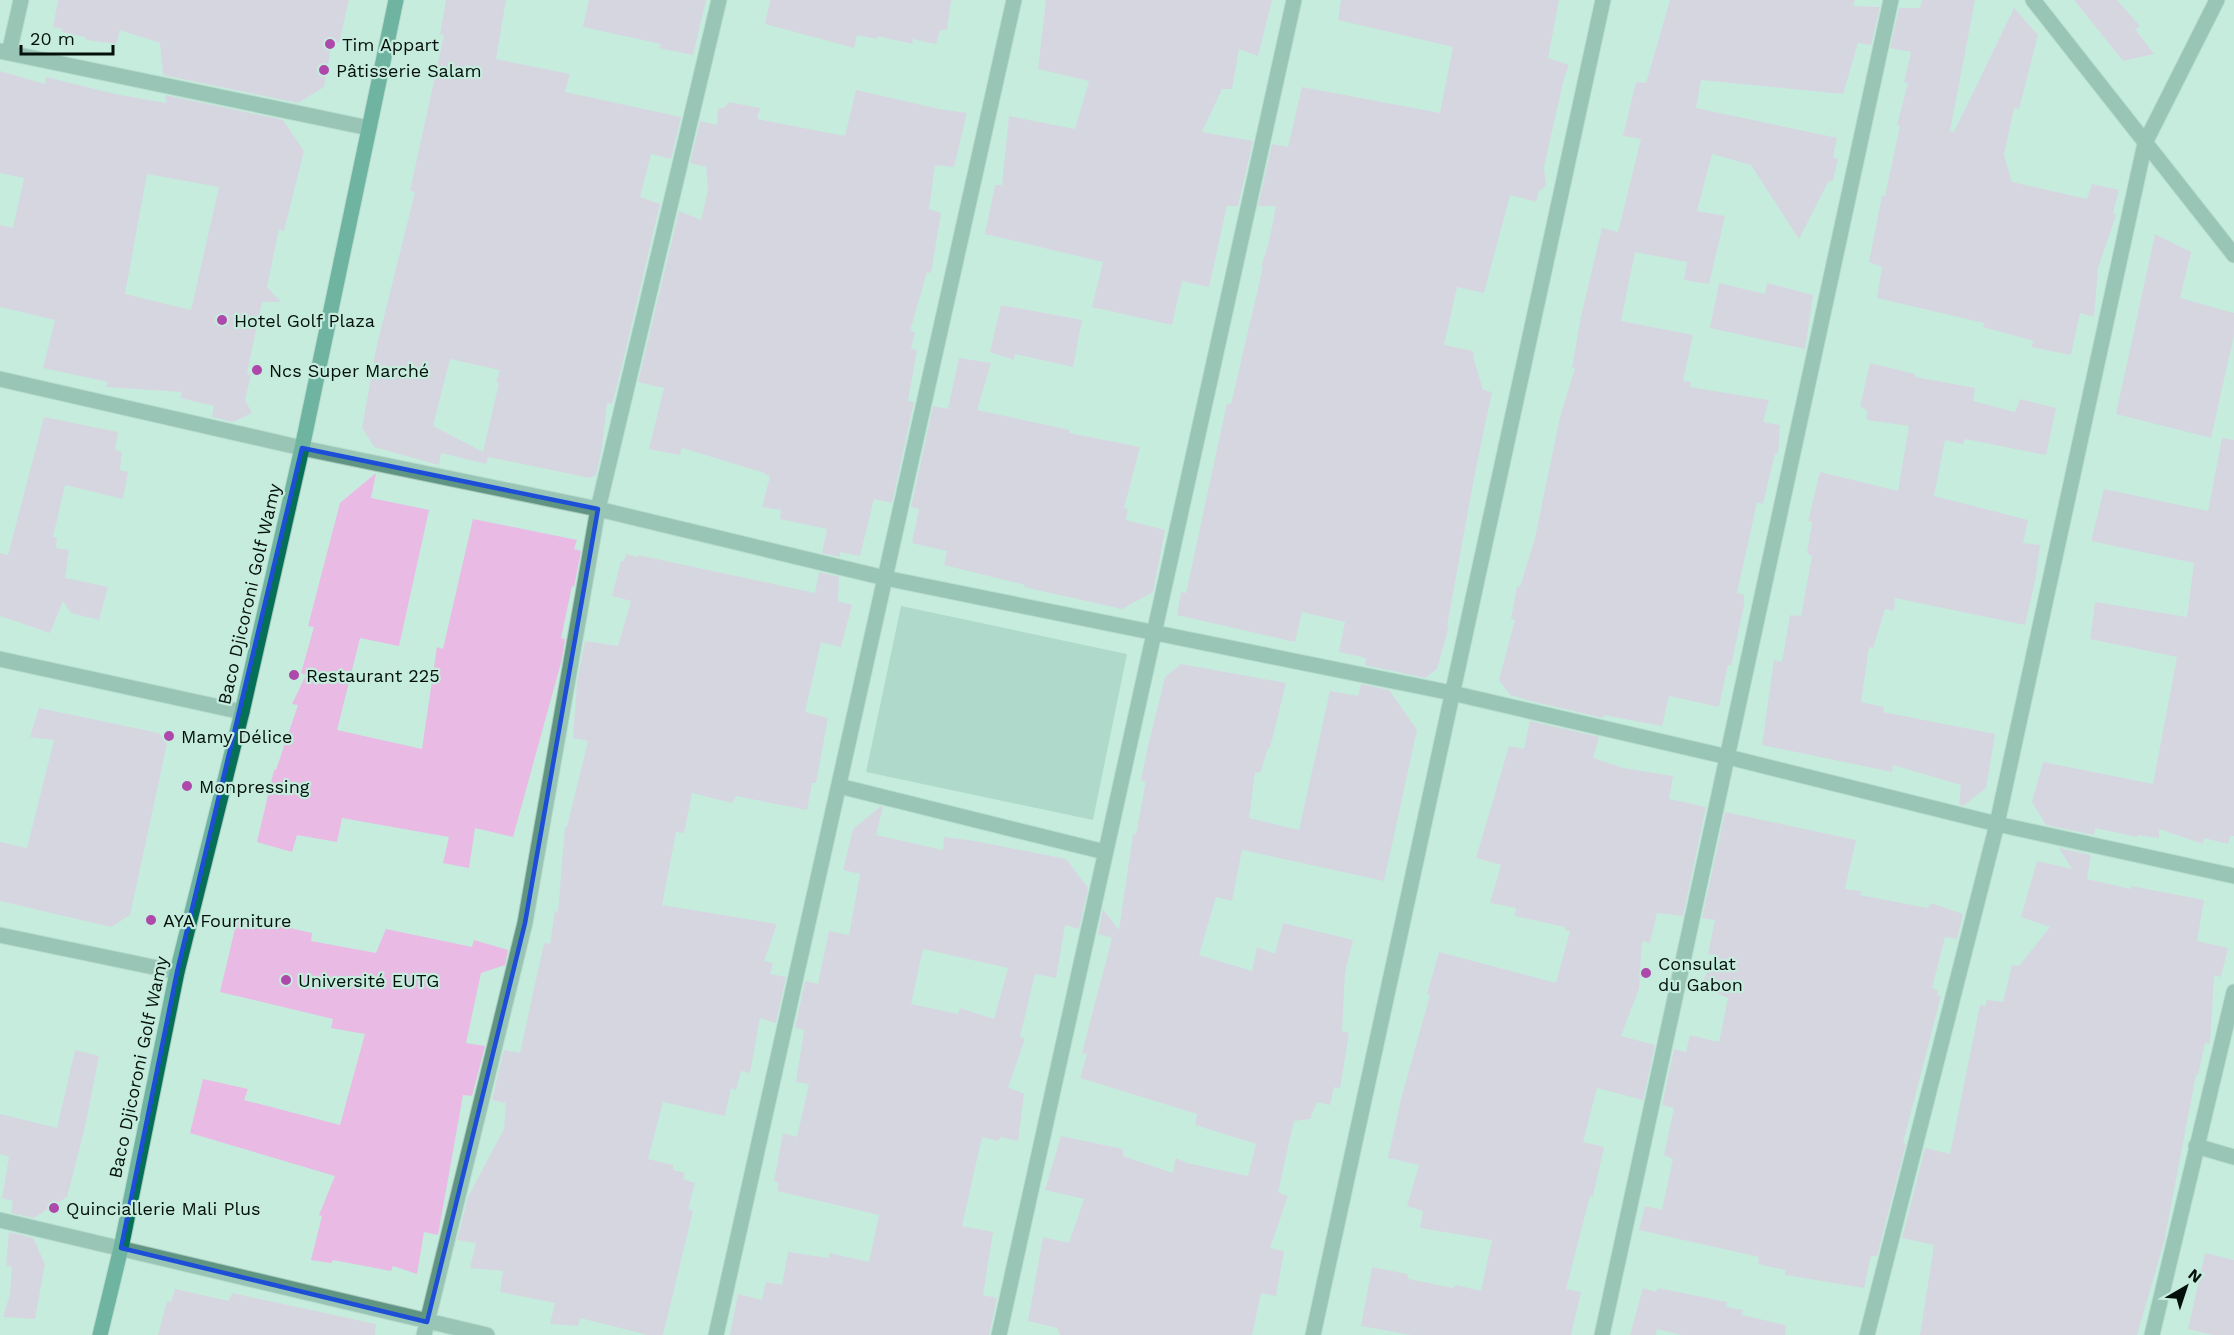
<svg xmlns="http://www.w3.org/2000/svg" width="2234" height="1335" viewBox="0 0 2234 1335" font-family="'Work Sans',sans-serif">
	<rect width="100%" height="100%" fill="#c6ecde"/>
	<path fill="#93c4b3" d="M901 606 1127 654 1093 820 866 772Z"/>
	<path fill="#e8bae4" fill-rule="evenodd" d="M58 0H349L339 43 332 42 324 87 298 103 163 75 160 43 120 30 116 44 87 40 85 37 62 32V29L53 27Z
		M446 0H506L496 59 570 74 565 92 681 117 671 159 651 154 640 197 660 204 619 378 612 404 607 403 602 448 596 475 590 478 488 457 486 464 441 453 439 465 374 447 362 428 376 349 415 192 410 191 444 35 440 34ZM450 359 500 370 496 382 499 383 483 452 433 426Z
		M589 0H706L693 55 659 48 661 44 583 27Z
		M770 0H951L947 30H940L936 44 912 39 913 44 877 36V39L857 35 854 48 765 24Z
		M1046 0H1272L1258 56 1239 49 1232 89H1222L1202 132 1253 141 1238 206H1227L1209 287 1182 281 1172 325 1092 307 1103 262 985 234 995 185H1002L1009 116 1075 129 1089 81 1038 69Z
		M1341 0H1559L1548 58 1569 65 1564 78 1544 167 1546 186 1539 191 1536 202 1510 195 1484 293 1457 287 1444 345 1473 351 1474 360 1483 390 1492 392 1475 473 1447 626H1449L1437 669 1425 678 1365 665 1366 658 1339 652 1345 622 1302 612 1295 642 1177 615 1181 592 1186 593 1227 403 1231 404 1263 267H1261L1269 242 1276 206H1258L1272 144 1288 147 1302 87 1440 113 1453 47 1338 20Z
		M1670 0H1855L1853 6 1880 7 1871 45 1858 43 1843 94 1701 80 1696 108 1837 138 1833 157 1838 159 1833 180 1828 182 1799 239 1751 165 1712 154 1697 211 1725 216 1709 284 1684 280 1687 262 1635 252 1621 321 1693 335 1683 381 1691 382 1690 387 1769 400 1763 422 1780 425 1778 454 1775 453 1763 504 1757 502 1737 593 1744 595V605L1731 666 1728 665 1719 707 1669 696 1662 726 1604 715 1603 718 1531 701 1510 695 1499 680 1515 620 1511 619 1517 586 1520 587 1535 538 1560 417 1575 368H1572L1581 316 1602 228 1618 232 1641 139 1623 136 1636 82 1646 83Z
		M1922 0H1975L1950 131 1954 132 2014 8 2038 35 2019 109 2014 108 2004 155 2012 182 2087 199 2092 184 2119 190 2113 213 2116 215 2098 268 2094 317 2080 313 2071 355 2031 347 2034 341 1983 327 1984 323 1877 298 1882 267 1869 262 1882 196H1885L1900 126 1897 125 1908 83 1904 82 1911 52 1890 48 1899 8H1920Z
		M2074 0H2117L2140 26 2135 29 2154 54 2123 61Z
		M0 71 45 84 46 77 115 94 166 103 165 95 283 120 304 151 284 231 279 229 267 287 281 302H262L247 373 251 375 245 400 252 413 233 422 212 417 214 406 180 398 182 392 106 387 108 382 43 368 55 320 0 307V225L13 228 24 178 0 173ZM147 174 219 187 191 310 125 294Z
		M856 90 939 109 967 113 954 167 935 165 929 209 941 213 931 273 927 272 910 331 915 332 911 349 917 350 908 401 914 402 892 503 874 499 860 556 840 552V557L822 553 827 529 780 519 781 510 762 507 770 476 765 475V473L682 448 680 455 649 449 664 388 638 382 679 211 701 220 708 190 706 167 690 163 700 121 717 125 718 109 725 107 729 102 760 108 757 119 845 136Z
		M2155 234 2191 252 2180 298 2234 313V335L2211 438 2116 414Z
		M1719 283 1765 294 1767 283 1813 295 1805 349 1710 328Z
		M1001 305 1082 320 1073 367 1015 354 1014 360 990 352Z
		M959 358 991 363 977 410 1070 430 1069 433 1140 447 1124 508 1128 509 1126 520 1165 530 1153 592 1122 609 1024 587 1025 585 944 565 947 551 912 543 919 509 911 507 933 406 948 409Z
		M1870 363 1915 374V377L1975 388 1973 401 2015 412 2020 399 2056 408 2046 455 1965 439 1963 444 1945 440 1934 496 2028 520 2023 543 2040 545 2036 576 2025 625 1895 598 1894 611 1885 609 1873 648 1869 647 1861 702 1884 707 1883 712 1995 734 1986 788 1963 806 1959 804 1961 785 1893 765 1892 772 1762 745 1774 660 1782 662 1790 615 1801 616 1812 556 1807 553 1812 522 1808 521 1820 472 1898 491 1909 426 1867 420V411L1860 406Z
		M44 417 118 432 115 450 122 452 120 470 128 472 123 499 65 485 53 537 57 538 56 548 69 550 65 578 108 587 99 620 71 613 63 601 50 633 0 616V553L8 555Z
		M2222 438 2234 440V836H2230L2228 844 2204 838 2203 844 2159 829V838L2138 835 2137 837 2095 828 2094 835 2046 825 2032 802 2043 762 2153 784 2177 657 2090 639 2095 602 2187 617 2194 563 2091 541 2104 489 2208 511Z
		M376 473 371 498 429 510 399 646 360 638 337 730 422 749 437 647 443 649 473 519 577 540 574 549 581 551 574 587 572 586 561 638 565 639 562 659 513 837 475 828 469 868 443 863 449 837 342 818 337 842 297 835 292 852 257 842 274 770H276L298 705 292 704 306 675 301 673 314 627 308 626 340 503Z
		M626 554 637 557 638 555 815 593 819 572 839 577 838 601 852 605 841 647 821 642 805 712 828 718 816 783H812L807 810 736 796 732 803 692 793 684 833 676 832 662 905 777 924 764 961 773 963 770 974 786 977 776 1023 760 1018 750 1073 741 1071 736 1090 731 1088 725 1116 663 1102 648 1159 673 1165V1170L685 1173 683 1179 695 1183 688 1209 693 1211 663 1335H648L580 1318 578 1326 550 1324 555 1303 500 1292 503 1271 470 1268 476 1243 457 1240 468 1197 504 1129 506 1103 492 1100 504 1050 520 1053 544 943 550 944 555 911 558 912 565 827H567L588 741 573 738 577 682 585 641 618 646 631 601 612 596 621 561H624Z
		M1181 664 1286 683 1270 748H1268L1260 773 1255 772 1249 818 1299 830 1330 691 1358 696 1361 684 1389 690 1417 730 1384 881 1242 850 1232 901 1216 897 1199 955 1252 971 1257 947 1275 954 1283 923 1353 940 1345 972 1342 1031 1349 1033 1340 1089 1334 1087 1330 1105 1317 1102 1310 1119 1294 1121 1278 1192 1288 1196 1270 1248 1284 1251 1276 1296 1261 1293 1252 1335H1060L1057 1328 1028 1321 1043 1237 1069 1243 1084 1199 1045 1190 1061 1136 1123 1149V1156L1173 1173 1176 1158 1187 1163 1248 1176 1256 1144 1195 1125 1197 1114 1080 1078 1087 1054 1082 1053 1112 938 1098 934 1103 909 1119 930 1133 834H1136L1146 781H1141L1147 750 1165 677Z
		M39 708 159 733 167 744 130 915 111 927 0 901V842L27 848 54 740 30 737Z
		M1530 721 1599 737 1593 758 1623 768 1673 776 1669 799 1706 807 1683 916 1657 913 1650 943 1642 941 1639 989 1621 1036 1655 1045 1643 1100 1597 1088 1583 1142 1604 1147 1593 1196H1590L1566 1289 1581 1292 1571 1335H1411L1361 1326 1372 1267 1407 1274 1408 1279 1453 1288 1456 1285 1481 1291 1492 1240 1420 1228 1423 1211 1407 1206 1419 1165 1388 1158 1401 1099 1430 995 1427 994 1439 952 1556 983 1570 931 1565 930V927L1515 916 1516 908 1490 903 1501 865 1476 858 1509 746 1524 749Z
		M881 806 883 807 876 835 943 850 944 837 975 841 1066 859 1088 888 1079 929 1065 925 1056 978 1035 974 1020 1037 1025 1039 1008 1087 1024 1094 1018 1141 1001 1137 998 1141 982 1137 962 1226 993 1232 983 1295 997 1298 989 1335H730L738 1294 762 1300 766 1282 782 1285 788 1252 829 1258V1253L869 1262 879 1215 777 1191 779 1183 774 1181 783 1133 797 1137 809 1084 796 1082 804 1030 795 1028 805 981 818 984 829 931 849 935 860 874 843 870 853 829ZM923 949 1008 968 994 1019 960 1008 958 1014 911 1004Z
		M1725 812 1856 840 1845 889 1861 891 1860 895 1928 908 1931 903 1963 914 1957 939 1945 937 1932 988 1938 990 1937 995 1941 996 1903 1143 1906 1144 1877 1256H1871L1864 1288 1785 1275V1270L1758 1264 1759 1257 1639 1230 1645 1206 1662 1210 1673 1159 1664 1155 1674 1108 1662 1105 1674 1049 1686 1052 1690 1035 1719 1042 1728 998 1701 987 1714 955 1708 954 1715 920 1702 918Z
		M2059 848 2091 855 2087 879 2131 889V886L2204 900 2197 941 2228 948 2221 977 2214 975 2210 1044 2205 1043 2198 1075H2196L2164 1242 2137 1335H1920L1934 1245 1902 1238 1925 1148 1950 1154 1980 1005 1985 1006 1987 1000 2003 1002 2012 965 2019 966 2050 927 2021 917 2037 861 2072 869Z
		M238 916 312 933 311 941 376 953 386 929 472 947 474 940 508 950 505 965 481 973 466 1043 485 1046 472 1096 463 1095 438 1235 424 1232 417 1274 393 1266 391 1271 333 1260 331 1263 311 1260 322 1216 319 1215 335 1176 190 1133 203 1079 248 1089 244 1100 340 1125 365 1034 331 1028 333 1019 220 992Z
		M75 1050 99 1056 85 1127 67 1197 34 1218 11 1213 13 1201 2 1198 9 1157 0 1154V1114L57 1128Z
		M9 1232 33 1238 45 1264 35 1319 3 1317 10 1294 12 1267 6 1265Z
		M2205 1253 2234 1260V1335H2213L2188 1329Z
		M1643 1288 1656 1292 1658 1288 1727 1302 1726 1307 1743 1310 1742 1315 1786 1325 1785 1335H1682L1657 1329 1656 1335H1630Z
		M175 1289 229 1301 232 1293 376 1324 375 1335H158L167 1301 171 1302Z"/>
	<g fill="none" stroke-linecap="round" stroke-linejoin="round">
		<defs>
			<path id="street" d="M2033 0 2234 255
				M0 51 369 128
				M9 53 21 0
				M0 379 302 448 598 509 885 578 1452 693 1728 757 1997 824 2234 876
				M0 659 242 712
				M839 786 1105 852
				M0 935 177 972
				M2196 1146 2234 1157
				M0 1220 487 1335
				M424 1335 525 923 598 509 719 0
				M716 1335 1014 0
				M999 1335 1294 0
				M1313 1335 1603 0
				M1602 1335 1891 0
				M1867 1335 1997 824 2145 143 2217 0
				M2152 1335 2234 992"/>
			<path id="secondary" d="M100 1335 121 1248 177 972 242 712 302 448 396 0"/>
		</defs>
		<use href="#street" stroke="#a7c9bc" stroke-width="17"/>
		<use href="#secondary" stroke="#a7c9bc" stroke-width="17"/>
		<use href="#street" stroke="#619583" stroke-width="15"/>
		<use href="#secondary" stroke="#066f57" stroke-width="15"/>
	</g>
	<path d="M0 0H2234V1335H0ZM302 448 598 509 525 923 427 1322 121 1248 177 972Z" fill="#c6ecde" fill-opacity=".55" fill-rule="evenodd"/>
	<path fill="none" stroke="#1d4ed8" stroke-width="4.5" stroke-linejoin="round" d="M302 448 598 509 525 923 427 1322 121 1248 177 972Z"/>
	<g fill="#af48ab" stroke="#c6ecde" stroke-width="2">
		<circle cx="330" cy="44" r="6"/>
		<circle cx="324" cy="70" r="6"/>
		<circle cx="222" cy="320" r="6"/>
		<circle cx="257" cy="370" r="6"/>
		<circle cx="294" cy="675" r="6"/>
		<circle cx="169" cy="736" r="6"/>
		<circle cx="187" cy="786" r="6"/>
		<circle cx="151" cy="920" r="6"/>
		<circle cx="1646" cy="973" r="6"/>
		<circle cx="286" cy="980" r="6"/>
		<circle cx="54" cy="1208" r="6"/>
	</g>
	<g text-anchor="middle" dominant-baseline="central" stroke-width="4.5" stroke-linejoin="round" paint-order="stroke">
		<g font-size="18" fill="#04100c" stroke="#c6ecde" text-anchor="start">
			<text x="342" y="44">Tim Appart</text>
			<text x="336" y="70">Pâtisserie Salam</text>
			<text x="234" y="320">Hotel Golf Plaza</text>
			<text x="269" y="370">Ncs Super Marché</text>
			<text x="306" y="675">Restaurant 225</text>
			<text x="181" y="736">Mamy Délice</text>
			<text x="199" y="786">Monpressing</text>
			<text x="163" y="920">AYA Fourniture</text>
			<text x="1658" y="963">Consulat<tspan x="1658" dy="21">du Gabon</tspan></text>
			<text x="298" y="980">Université EUTG</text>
			<text x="66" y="1208">Quinciallerie Mali Plus</text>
		</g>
		<g font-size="18" fill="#04100c" stroke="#c6ecde">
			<text transform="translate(249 594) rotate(-77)">Baco Djicoroni Golf Wamy</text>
			<text transform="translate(138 1067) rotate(-78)">Baco Djicoroni Golf Wamy</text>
		</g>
	</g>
	<g transform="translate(2186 1287) rotate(39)" stroke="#c6ecde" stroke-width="4.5" paint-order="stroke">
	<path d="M0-4.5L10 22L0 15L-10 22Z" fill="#04100c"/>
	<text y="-9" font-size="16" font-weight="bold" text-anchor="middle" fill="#04100c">N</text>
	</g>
	<path d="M21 45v9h92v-9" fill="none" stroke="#04100c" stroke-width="3"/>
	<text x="30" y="45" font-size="18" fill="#04100c" stroke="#c6ecde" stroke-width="4.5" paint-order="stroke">20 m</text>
</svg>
